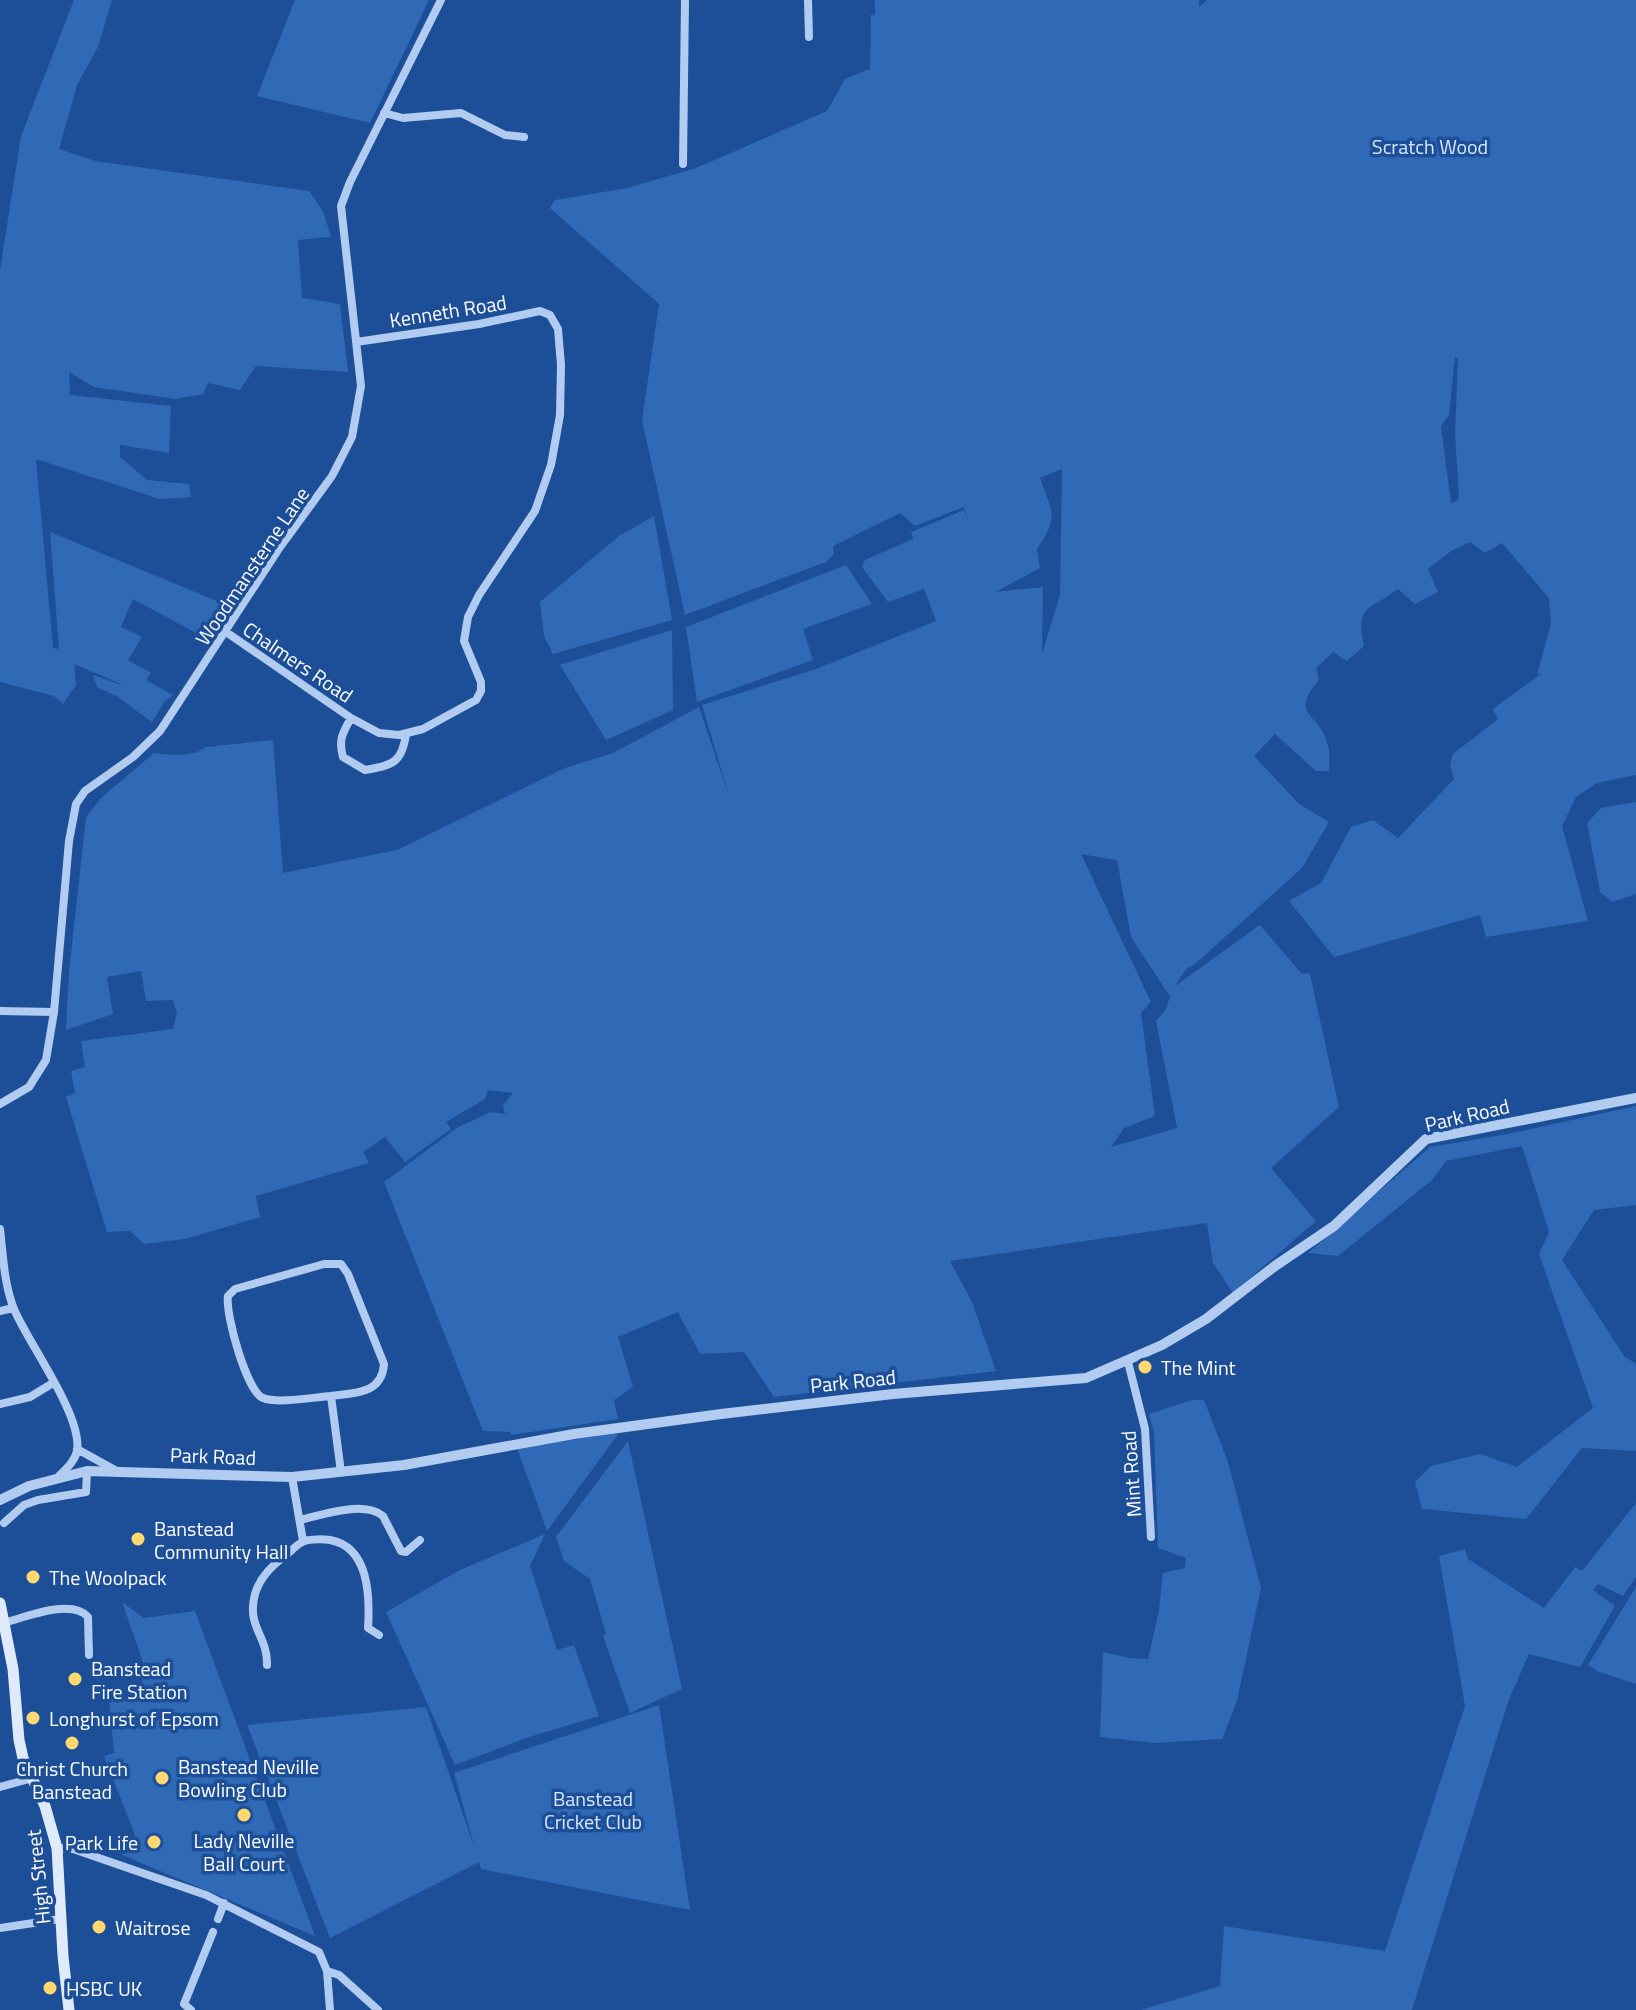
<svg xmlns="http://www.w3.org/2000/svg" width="1636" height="2010" viewBox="0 0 1636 2010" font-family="'Titillium Web',sans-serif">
	<rect width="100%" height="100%" fill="#1c4f98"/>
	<path fill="#3069b5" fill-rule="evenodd" d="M74 0H112L98 47 77 85 59 149 95 161 309 191 323 211 331 237 298 240 302 298 340 304 348 372 256 366 240 390 208 383 203 394 176 399 94 387 69 372 70 395 171 406 169 453 120 445V457L147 480 189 484 191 497 160 499 36 459 53 648 59 649 50 532 234 608 211 641 133 599 121 627 142 637 128 660 151 673 146 680 173 695 164 702 152 722 118 697 97 687 93 675 128 687 74 664 76 685 63 704 54 696 0 682V270L21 136Z
		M295 0H429L370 123 257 96Z
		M875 0H1199V7L1207 0H1636V775L1597 783 1576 797 1562 826 1588 921 1486 937 1480 915 1334 957 1289 901 1321 883 1351 827 1373 820 1398 838 1454 779 1450 765 1453 754 1498 719 1493 709 1542 673 1537 675 1551 623 1549 598 1502 543 1485 553 1470 542 1451 551 1428 569 1438 592 1415 604 1398 589C1369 611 1355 604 1364 646L1347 661 1333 652 1316 668 1319 680C1288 716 1320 712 1328 745 1330 753 1329 763 1329 771H1316L1275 734 1254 756 1299 804 1329 822 1302 868 1195 964 1186 969 1175 986 1260 925 1301 973 1310 974 1339 1107 1271 1168 1316 1221 1233 1293 1213 1263 1207 1223 950 1261 972 1302 996 1371 774 1397 744 1352 700 1354 678 1312 618 1337 633 1387 614 1400 618 1419 511 1435 510 1432 483 1431 384 1182 458 1127 491 1112 505 1114 503 1105 513 1093 488 1090 485 1099 446 1122 451 1129 405 1162 385 1137 363 1152 369 1163 256 1196 260 1217 185 1239 144 1244 130 1231 107 1232 66 1097 75 1093 71 1071 85 1067 81 1041 173 1029 177 1013 173 1000 146 1001 141 971 107 977 113 1014 66 1030 69 972 86 817 102 797 154 753C171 755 192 758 206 747L273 740 283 873 397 850 565 768 613 753 699 707 729 796 702 705 816 669 936 621 924 589 888 602 862 567 865 560 913 539 911 532 964 510 968 522 964 507 915 526 900 513 833 546 834 554 826 562 685 615 642 420 659 304 550 208 555 200 627 188 696 168 827 111 845 79 870 69 871 15 875 14ZM1455 357 1458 359 1455 434 1459 500 1451 503 1441 426 1449 415ZM1062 469 1060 595 1042 654 1043 587 995 592 1040 568 1037 549C1059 517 1053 513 1040 478ZM1081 854 1117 860 1131 937 1169 995 1171 994 1165 1011 1156 1021 1177 1128 1111 1147 1124 1128 1155 1116 1141 1013 1151 1002Z
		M654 516 672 620 553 654 544 636 540 602 619 536Z
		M846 565 872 604 803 629 813 660 697 702 686 627Z
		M672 630 673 710 606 740 560 665Z
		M1636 802V894L1612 902 1600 892 1587 823 1601 808Z
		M1636 1106V1205L1594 1210 1562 1260 1624 1356 1636 1364V1451L1582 1448 1526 1519 1422 1509 1415 1482 1431 1466 1480 1454 1517 1467 1593 1408 1539 1254 1549 1232 1522 1146 1446 1161 1432 1180 1338 1256 1308 1253 1430 1147 1508 1134Z
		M1192 1400H1204L1228 1462 1261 1588 1237 1701 1222 1739 1156 1743 1100 1737 1103 1652 1129 1658 1148 1659 1159 1610 1163 1573 1185 1568 1186 1558 1158 1548 1154 1432 1149 1414Z
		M619 1433 547 1531 517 1448Z
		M628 1441 682 1689 630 1713 603 1636 606 1634 590 1579 564 1561 556 1537Z
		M1636 1503V1577L1623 1596 1598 1584 1593 1590 1615 1606 1580 1667 1529 1654 1508 1702 1412 2010H1141L1220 1986 1224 1926 1385 1951 1465 1706 1439 1556 1465 1549 1468 1559 1544 1608 1575 1567 1582 1571Z
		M545 1534 530 1566 557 1650 574 1645 599 1716 529 1737 455 1765 386 1612 460 1570Z
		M1636 1587V1684L1599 1672 1588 1665Z
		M122 1602 144 1618 195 1611 315 1936 122 1855 135 1835 104 1756 114 1753 109 1698 142 1696 143 1662Z
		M659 1705 690 1910 481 1869 479 1862 330 1938 247 1725 426 1707 475 1849 454 1773Z"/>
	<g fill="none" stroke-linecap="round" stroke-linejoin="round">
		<path stroke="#b1ccf0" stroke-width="8" d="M808 0 809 37
			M384 113 403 118 461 113 505 135 524 137
			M683 164 685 0
			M226 632 351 718 379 733 399 735 423 729 476 700 481 691V682L464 641 468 617 479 595 535 511 551 465 560 415 561 365 558 329 550 315 540 311 479 324 356 342
			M351 718C343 732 338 740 343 757L365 770C393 765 402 763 406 734
			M0 1011 54 1012
			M0 1104 29 1087 46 1060 54 1012 69 841 76 804 85 791 133 757 160 731 278 550 332 476 352 437 361 386 341 206 350 182 441 0
			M0 1229C3 1255 4 1284 14 1309 28 1343 83 1416 77 1451 75 1461 66 1469 59 1476
			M0 1311 13 1308
			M1128 1362 1145 1429 1151 1537
			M331 1396C315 1397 278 1404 263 1398 247 1392 225 1314 228 1296L235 1289 324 1264H341L348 1274 384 1364C382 1394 355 1393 331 1396L341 1472
			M0 1404 30 1397 53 1383
			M77 1449 115 1470
			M292 1477 303 1541
			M300 1520C322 1515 363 1500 383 1516L401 1551 406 1552 420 1540
			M4 1523 24 1505 38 1500 86 1492 87 1471
			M4 1623C25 1617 72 1598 88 1617L89 1655
			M267 1665C268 1636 246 1627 255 1594 260 1577 271 1566 285 1556 291 1551 298 1543 305 1541 311 1539 323 1539 330 1540 369 1547 370 1596 368 1628L379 1635
			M0 1787 33 1778
			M57 1848 73 1849 206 1895 319 1952 327 1971 330 2010
			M218 1919 224 1903
			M0 1928 60 1919
			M327 1971 339 1975 378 2010
			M191 2010 184 2004 213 1932"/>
		<path stroke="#b1ccf0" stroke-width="10" d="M0 1500 29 1486 87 1471 292 1477 404 1465 574 1434 721 1414 893 1394 1086 1378 1162 1345 1206 1319 1275 1266 1334 1226 1426 1139 1636 1098"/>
		<path stroke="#dfeafb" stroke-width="11" d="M0 1603 13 1669 19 1740 23 1758 45 1806 57 1848 63 1956 69 2010"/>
	</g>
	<g fill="#ffd970" stroke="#1c4f98" stroke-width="3">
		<circle cx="1145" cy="1367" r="8"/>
		<circle cx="138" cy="1539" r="8"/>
		<circle cx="33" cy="1577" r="8"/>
		<circle cx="75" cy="1679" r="8"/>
		<circle cx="33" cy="1718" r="8"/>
		<circle cx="72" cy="1743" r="8"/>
		<circle cx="162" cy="1778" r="8"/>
		<circle cx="244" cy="1815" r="8"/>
		<circle cx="154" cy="1842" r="8"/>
		<circle cx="99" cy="1927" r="8"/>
		<circle cx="50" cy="1988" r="8"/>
	</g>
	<g text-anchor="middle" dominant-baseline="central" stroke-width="7" stroke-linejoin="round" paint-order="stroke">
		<g font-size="20" fill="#d8e7fb" stroke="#1c4f98">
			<text x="1430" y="146">Scratch Wood</text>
			<text x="593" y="1798">Banstead<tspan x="593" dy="23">Cricket Club</tspan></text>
		</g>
		<g font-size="20" fill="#fff" stroke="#1c4f98">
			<text transform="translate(448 311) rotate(-9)">Kenneth Road</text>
			<text transform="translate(252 566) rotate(-56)">Woodmansterne Lane</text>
			<text transform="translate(298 662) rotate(34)">Chalmers Road</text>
			<text transform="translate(1467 1115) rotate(-13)">Park Road</text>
			<text transform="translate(853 1381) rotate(-6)">Park Road</text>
			<text transform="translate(213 1456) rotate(2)">Park Road</text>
			<text transform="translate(1131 1474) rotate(-94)">Mint Road</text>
			<text transform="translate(38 1877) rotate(-96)">High Street</text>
		</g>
		<g font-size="20" fill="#fff" stroke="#1c4f98" text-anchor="start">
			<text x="1161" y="1367">The Mint</text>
			<text x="154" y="1528">Banstead<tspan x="154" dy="23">Community Hall</tspan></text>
			<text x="49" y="1577">The Woolpack</text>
			<text x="91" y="1668">Banstead<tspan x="91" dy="23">Fire Station</tspan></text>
			<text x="49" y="1718">Longhurst of Epsom</text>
			<text x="178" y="1766">Banstead Neville<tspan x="178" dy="23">Bowling Club</tspan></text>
			<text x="72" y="1768" text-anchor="middle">Christ Church<tspan x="72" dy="23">Banstead</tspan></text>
			<text x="244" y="1840" text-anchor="middle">Lady Neville<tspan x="244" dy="23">Ball Court</tspan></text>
			<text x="138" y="1842" text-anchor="end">Park Life</text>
			<text x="115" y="1927">Waitrose</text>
			<text x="66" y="1988">HSBC UK</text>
		</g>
	</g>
</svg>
